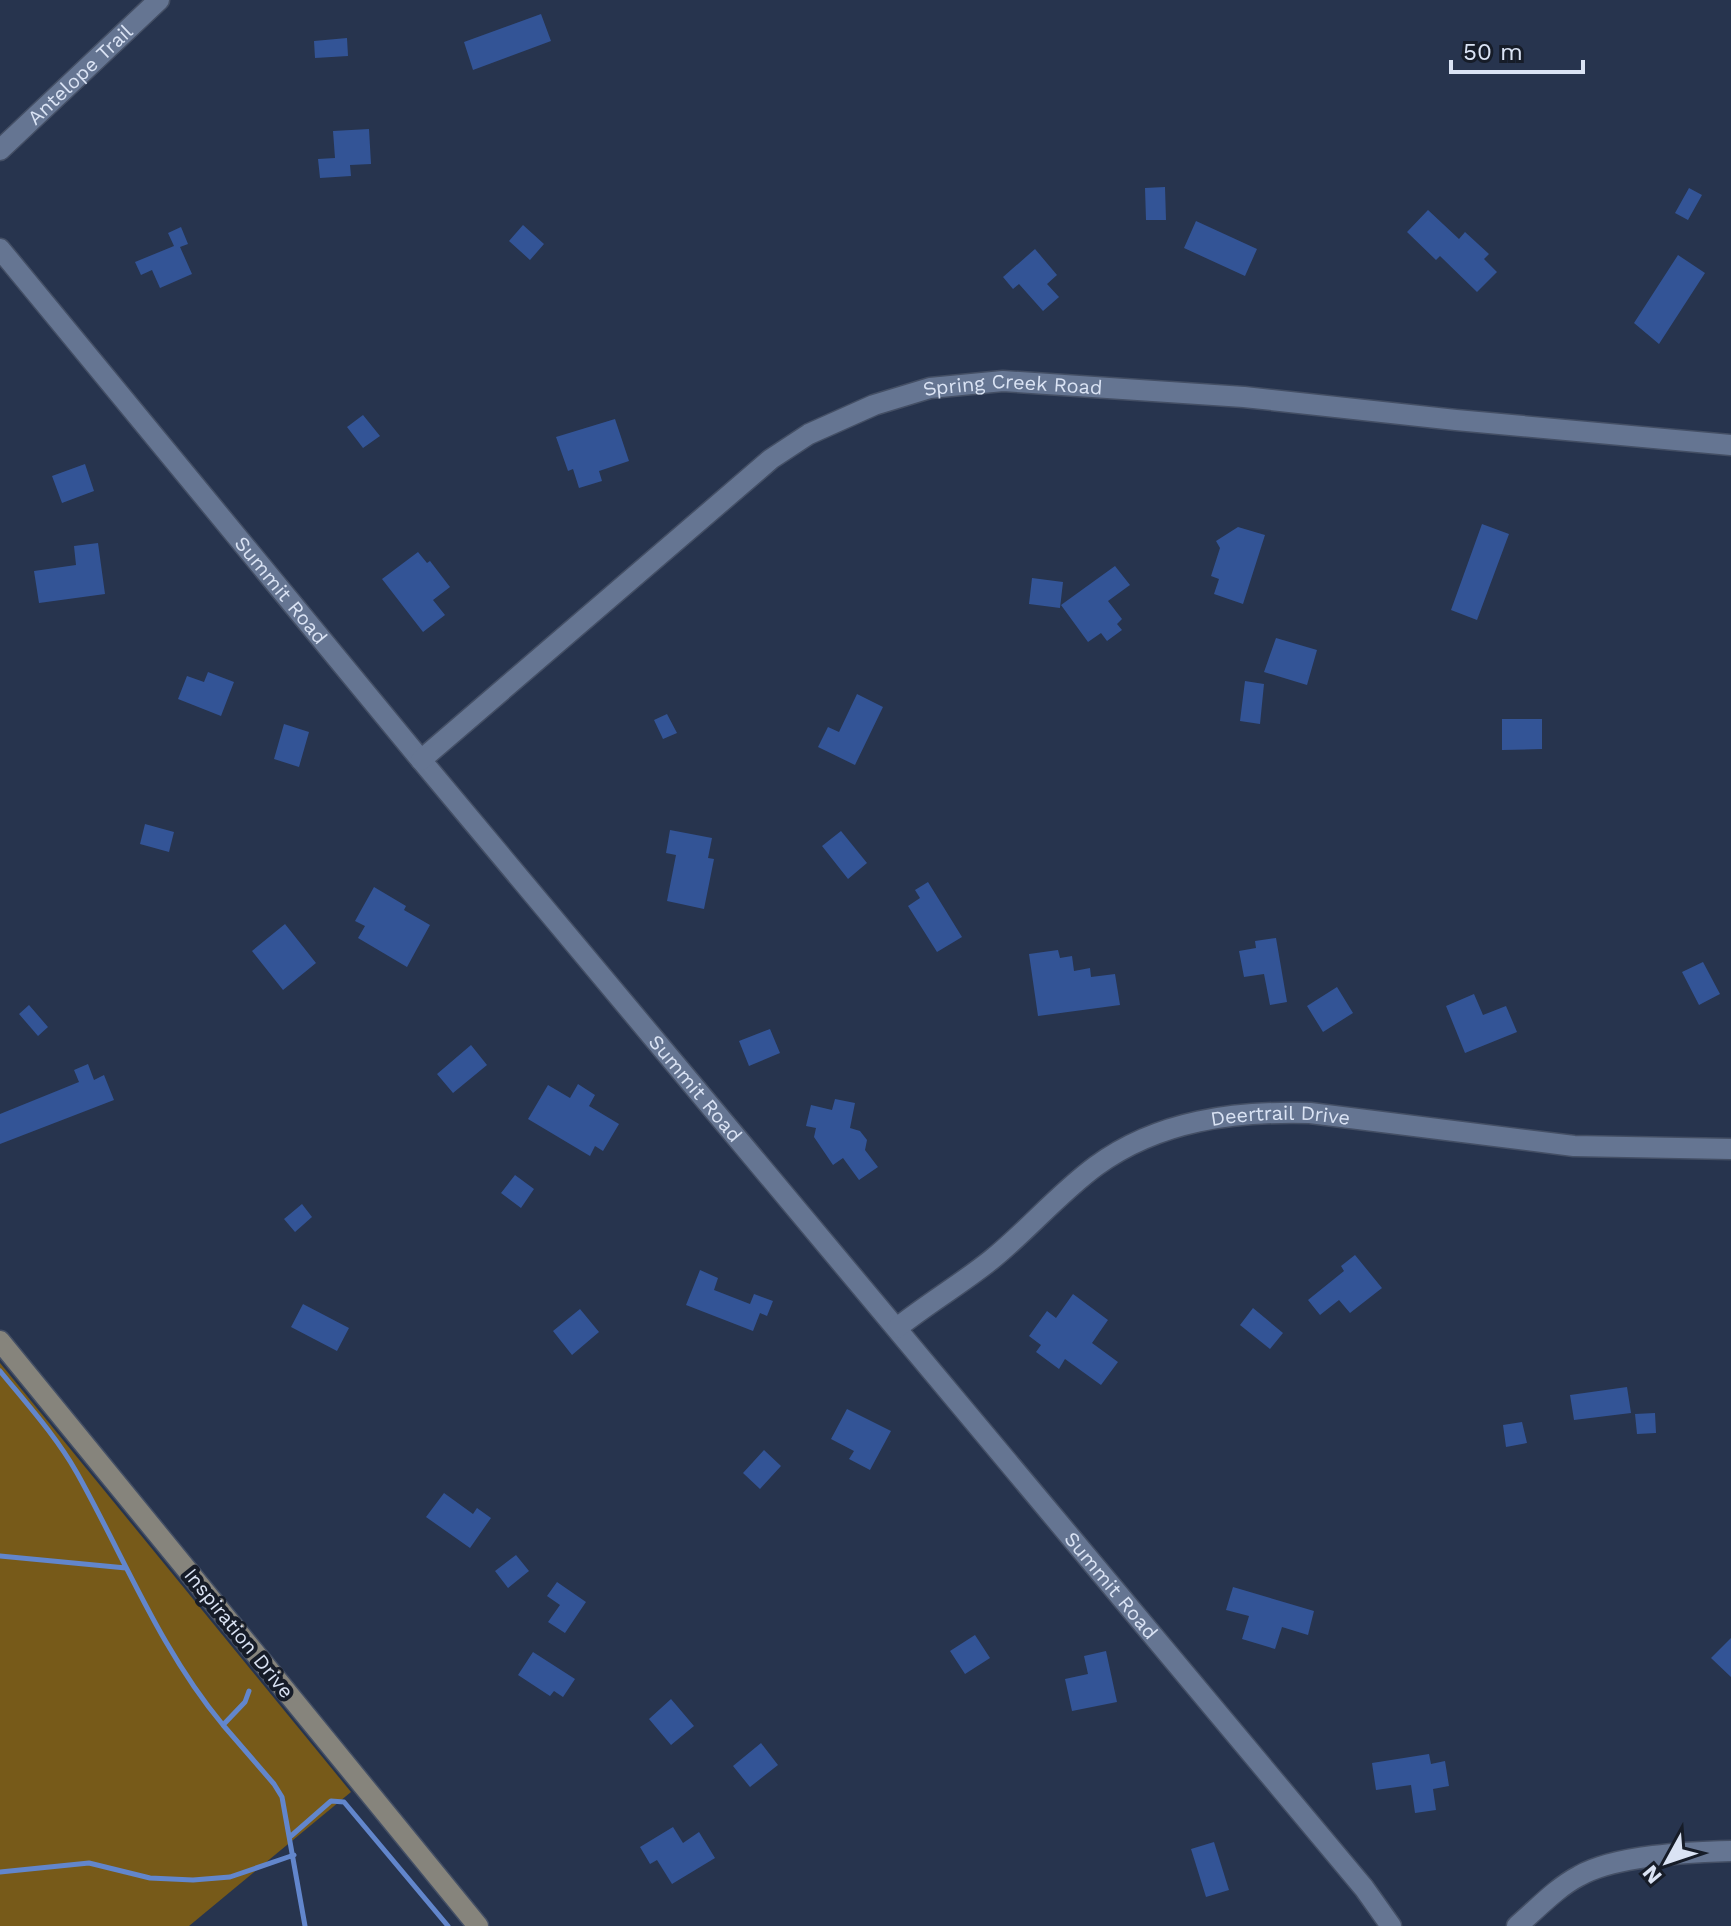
<svg xmlns="http://www.w3.org/2000/svg" width="1731" height="1926" viewBox="0 0 1731 1926" font-family="'Work Sans',sans-serif">
	<rect width="100%" height="100%" fill="#27344e"/>
	<path fill="#775a19" d="M0 1363 351 1792 189 1926H0Z"/>
	<g fill="none" stroke-linecap="round" stroke-linejoin="round">
		<path stroke="#6286cc" stroke-width="5" d="M0 1371C27 1404 56 1436 77 1473 124 1557 161 1651 223 1725
			M0 1556 126 1568
			M249 1691 245 1702 223 1725 274 1784 282 1797 305 1926
			M291 1836 331 1801 344 1802 448 1926
			M0 1872 89 1863 150 1878 193 1880 230 1877 294 1855"/>
	</g>
	<path fill="#335496" d="M541 14 551 41 473 70 464 42Z
		M347 38 348 56 315 58 314 41Z
		M369 129 371 164 350 165 351 176 320 178 318 159 335 158 333 131Z
		M1165 187 1166 220H1146L1145 188Z
		M1689 188 1702 195 1688 220 1675 213Z
		M1428 210 1459 239 1465 232 1489 254 1484 259 1497 272 1477 292 1440 256 1436 260 1407 232Z
		M1196 221 1257 249 1245 276 1184 248Z
		M523 225 544 244 530 260 509 241Z
		M181 227 188 244 180 247 192 274 160 288 152 270 141 275 135 262 174 246 168 233Z
		M1035 249 1057 275 1047 284 1059 297 1043 311 1019 284 1013 289 1003 277Z
		M1678 255 1705 273 1659 344 1634 323Z
		M363 415 380 436 363 448 347 427Z
		M615 419 629 461 599 471 602 481 579 488 573 469 568 471 556 437Z
		M85 464 94 491 62 503 52 476Z
		M1482 524 1509 534 1477 620 1451 610Z
		M1238 527 1265 535 1243 604 1214 594 1219 579 1211 576 1220 548 1216 541Z
		M98 543 105 594 39 603 34 571 76 565 74 546Z
		M418 552 427 563 430 561 450 587 433 600 445 615 423 632 382 579Z
		M1115 566 1130 585 1108 601 1122 619 1117 624 1122 630 1107 641 1101 633 1088 642 1061 605Z
		M1032 578 1063 582 1060 608 1029 604Z
		M1276 638 1317 650 1307 685 1264 672Z
		M208 672 234 682 221 716 178 699 187 676 204 682Z
		M1245 681 1264 684 1260 724 1240 721Z
		M857 694 883 707 855 765 818 747 828 727 839 732Z
		M667 714 677 733 663 739 654 720Z
		M1502 719H1542V749L1502 750Z
		M284 724 309 732 299 767 274 759Z
		M145 824 174 832 169 852 140 844Z
		M670 830 712 838 708 858 714 859 704 909 667 901 676 855 666 853Z
		M841 831 867 863 848 879 822 846Z
		M928 882 962 937 937 952 908 906 920 898 915 890Z
		M374 887 406 906 404 910 430 925 407 967 358 938 365 926 355 921Z
		M285 924 316 963 283 990 252 951Z
		M1276 938 1287 1002 1270 1005 1264 974 1244 977 1239 951 1256 948 1255 941Z
		M1058 950 1060 958 1072 956 1074 971 1090 968 1091 977 1115 974 1120 1005 1038 1016 1029 954Z
		M1703 962 1720 994 1699 1005 1682 972Z
		M1337 987 1353 1013 1323 1032 1307 1006Z
		M1474 994 1483 1015 1506 1006 1517 1032 1465 1053 1446 1006Z
		M29 1005 48 1027 38 1036 19 1014Z
		M770 1029 780 1053 749 1066 739 1041Z
		M471 1045 487 1065 453 1093 437 1074Z
		M88 1064 94 1080 104 1075 114 1100 0 1144V1114L79 1082 74 1070Z
		M578 1084 595 1095 589 1106 619 1124 603 1151 595 1146 590 1156 528 1119 548 1085 570 1098Z
		M835 1099 855 1103 850 1128 860 1131 867 1140 865 1150 878 1167 859 1180 843 1158 833 1165 814 1137 816 1128 806 1126 811 1105 832 1110Z
		M515 1175 534 1189 521 1208 501 1193Z
		M302 1204 312 1217 295 1232 284 1219Z
		M1355 1255 1382 1288 1350 1313 1339 1300 1320 1315 1308 1300 1344 1271 1341 1266Z
		M700 1270 718 1278 714 1290 750 1304 754 1294 773 1301 767 1316 760 1313 753 1331 686 1305Z
		M1073 1294 1108 1320 1092 1343 1118 1362 1101 1385 1065 1359 1059 1369 1036 1352 1041 1345 1029 1336 1047 1311 1056 1318Z
		M303 1304 349 1328 337 1351 291 1327Z
		M1253 1308 1283 1333 1270 1349 1240 1325Z
		M580 1309 599 1332 572 1355 553 1331Z
		M1627 1387 1631 1413 1574 1420 1570 1395Z
		M847 1409 891 1431 870 1470 849 1459 854 1451 831 1439Z
		M1655 1413 1656 1433 1637 1434 1635 1414Z
		M1522 1422 1527 1443 1506 1447 1503 1425Z
		M764 1450 781 1466 760 1489 743 1473Z
		M444 1493 473 1514 477 1508 491 1518 470 1548 426 1517Z
		M516 1555 529 1571 508 1588 495 1571Z
		M557 1582 586 1602 565 1633 548 1622 560 1605 547 1596Z
		M1233 1587 1314 1611 1308 1635 1282 1627 1275 1649 1242 1639 1249 1616 1226 1610Z
		M975 1635 990 1658 965 1674 950 1651Z
		M1731 1638V1677L1711 1658Z
		M1106 1651 1117 1702 1072 1711 1065 1679 1088 1674 1084 1656Z
		M533 1652 575 1679 563 1697 554 1691 550 1696 518 1675Z
		M671 1699 694 1726 671 1745 649 1719Z
		M761 1743 778 1765 750 1787 733 1766Z
		M1429 1754 1431 1764 1445 1761 1449 1786 1433 1789 1436 1810 1415 1813 1411 1785 1376 1790 1372 1763Z
		M673 1827 683 1843 699 1832 715 1858 672 1884 657 1860 650 1864 640 1847Z
		M1214 1842 1229 1890 1206 1897 1191 1849Z"/>
	<g fill="none" stroke-linecap="round" stroke-linejoin="round">
		<defs>
			<g id="street">
				<path id="s1" d="M0 150 159 0"/>
				<path id="s2" d="M0 249 421 760 1364 1888 1391 1926"/>
				<path id="s3" d="M421 760 771 459 809 434 874 405 930 388 1003 381 1244 397 1456 420 1731 445"/>
				<path id="s4" d="M897 1328C927 1304 961 1284 991 1260 1027 1231 1058 1194 1096 1166 1159 1120 1235 1111 1310 1113L1574 1146 1731 1149"/>
				<path d="M1517 1926C1537 1909 1556 1888 1579 1876 1616 1855 1689 1852 1731 1851"/>
			</g>
			<path id="secondary" d="M0 1341 478 1926"/>
		</defs>
		<use href="#street" stroke="#444f65" stroke-width="23"/>
		<use href="#secondary" stroke="#444f65" stroke-width="23"/>
		<use href="#street" stroke="#657592" stroke-width="20"/>
		<use href="#secondary" stroke="#86847c" stroke-width="20"/>
	</g>
	<g text-anchor="middle" dominant-baseline="central" stroke-width="8" stroke-linejoin="round" paint-order="stroke">
		<g font-size="20" fill="#dae3f4" stroke="#161c28">
			<text stroke="none"><textPath href="#s1" startOffset="110">Antelope Trail</textPath></text>
			<text stroke="none"><textPath href="#s3" startOffset="720">Spring Creek Road</textPath></text>
			<text stroke="none"><textPath href="#s2" startOffset="442">Summit Road</textPath></text>
			<text stroke="none"><textPath href="#s2" startOffset="1090">Summit Road</textPath></text>
			<text stroke="none"><textPath href="#s4" startOffset="452">Deertrail Drive</textPath></text>
			<text stroke="none"><textPath href="#s2" startOffset="1738">Summit Road</textPath></text>
			<text transform="translate(239 1633) rotate(51)">Inspiration Drive</text>
		</g>
	</g>
	<g transform="translate(1667 1862) rotate(230)" stroke="#161c28" stroke-width="6" paint-order="stroke">
	<path d="M0-6L14 30L0 20L-14 30Z" fill="#dae3f4"/>
	<text y="-12" font-size="22" font-weight="bold" text-anchor="middle" fill="#dae3f4">N</text>
	</g>
	<path d="M1451 60v12h132v-12" fill="none" stroke="#dae3f4" stroke-width="4"/>
	<text x="1463" y="60" font-size="24" fill="#dae3f4" stroke="#161c28" stroke-width="6" paint-order="stroke">50 m</text>
</svg>
